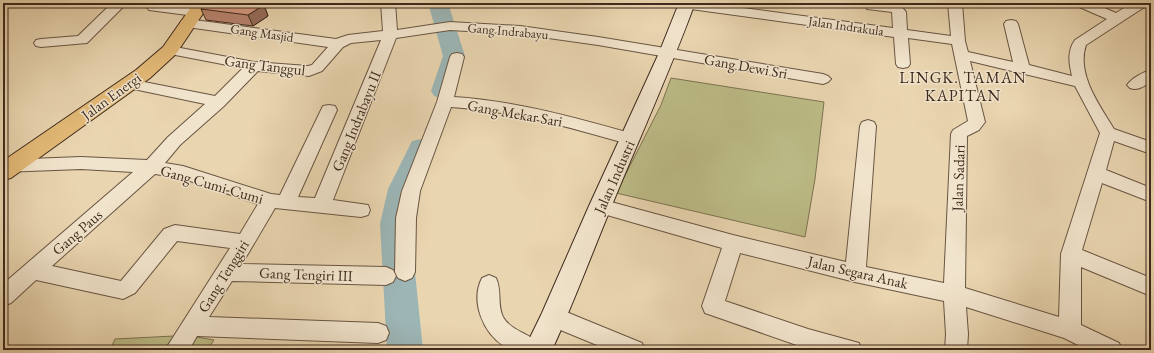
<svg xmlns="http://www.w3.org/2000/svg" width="1154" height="353" viewBox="0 0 1154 353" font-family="'EB Garamond',serif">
	<rect width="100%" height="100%" fill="#e9d5b0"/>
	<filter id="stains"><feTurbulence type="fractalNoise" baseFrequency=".005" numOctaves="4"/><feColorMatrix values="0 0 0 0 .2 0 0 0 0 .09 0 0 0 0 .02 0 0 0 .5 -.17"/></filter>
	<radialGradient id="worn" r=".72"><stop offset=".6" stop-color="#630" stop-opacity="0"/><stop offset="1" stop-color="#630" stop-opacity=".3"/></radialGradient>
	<path fill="#bcbc87" stroke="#7d7352" d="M671 78 824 102 815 179 805 237 616 193 661 105Z
		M174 336 164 350H110L115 339Z
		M191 336 214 340 207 350H182Z"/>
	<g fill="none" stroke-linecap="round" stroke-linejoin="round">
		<path fill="#9cb6b6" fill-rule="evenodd" d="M428 3H448L465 56 455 91 452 96 443 99 434 96 431 91 443 56Z
			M421 139 430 141 434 148 416 189 410 224 423 350H387L380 224 388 189 412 141Z"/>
		<defs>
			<path id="street" d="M112 3H127L87 43 41 47 36 46 34 43 36 40 41 39 78 36Z
				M154 3 195 8 200 9 202 12 200 15 195 16 149 10 147 7 149 4Z
				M381 3H395L397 30 450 22 520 26 598 37 823 74 828 76 831 79 828 82 823 84 598 45 520 34 450 30 396 38 333 200 368 205 370 210 368 215 361 217 275 208 242 264 386 267 393 270 396 276 393 282 386 285 232 281 209 317 378 323 386 326 389 333 386 340 378 343 197 336 189 350H165L230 248 177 241 135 293 123 299 36 280 11 303 3 306V284L133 172 81 169 3 172V160L81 157 147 160 168 137 205 104 124 87 121 84 124 81 129 79 215 96 243 68 165 53 163 50 165 47 170 46 254 62 308 66 312 65 328 47 187 27 182 26 180 23 182 20 187 19 336 39 348 35 383 31ZM381 40 315 198 298 197 337 110 335 106 329 105 323 106 321 110 280 195 271 194 183 166 165 163 180 145 224 106 258 71 309 76 322 71 343 47 351 43ZM155 174 181 178 258 204 240 234 175 225 164 229 121 281 52 266Z
				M669 3H706L893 28 892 12 867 9 865 6 868 3 901 6 906 12 907 30 951 36 948 3H962L965 41 968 52 1013 62 1004 24 1006 21 1011 20 1016 21 1018 24 1029 65 1072 76C1069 63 1067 51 1075 40L1107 19 1077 6 1075 3H1093L1116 13 1132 3H1148L1146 6 1086 45C1076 74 1100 106 1114 129L1151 142V154L1114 141 1106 170 1151 188V202L1102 183 1082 250 1151 278V296L1081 267V325L1119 343 1122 350H1088L1064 338 966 307 968 334 967 350H945L946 334 944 301 855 282 740 253 725 301 808 329 859 343 862 350H811L705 313 702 306 722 248 593 211 591 206 593 201 600 199 733 235 846 262 860 126 862 122 868 120 874 122 876 126 866 267 944 283 951 134 953 130 968 121 952 44 908 38 910 64 908 67 903 68 898 67 896 64 894 37 676 7 671 6ZM970 61 1075 86 1100 133 1061 254 1059 317 965 288 967 136 979 130 985 122Z
				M457 53 462 54 464 57 454 97C517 101 577 118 637 135L639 139 637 143 631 145C572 128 513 111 451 107L420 191 416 218 415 272 412 278 405 281 398 278 395 272 396 218 402 191 437 102 450 57 452 54Z
				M1151 70V82C1144 86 1138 91 1130 88L1127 85C1132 78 1143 72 1151 70Z
				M489 275 496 278C502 290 497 305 503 317 512 333 536 334 543 350 534 350 522 352 512 350 510 349 507 347 504 346 483 333 470 301 482 278Z
				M554 307 642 343 645 350H609L546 324 543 317 546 310Z"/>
			<path id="secondary" d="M679 3H695C670 71 640 137 612 205 592 253 574 302 552 350H524L542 313 589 206 659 53Z"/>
			<path id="highway" d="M194 3H210L176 54 150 78 11 178 3 180V161L136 70 163 47Z"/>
		</defs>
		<use href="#street" stroke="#695542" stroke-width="2"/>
		<use href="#secondary" stroke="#3e2a1d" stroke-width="2"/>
		<use href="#highway" stroke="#3e2a1d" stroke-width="2"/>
		<use href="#street" fill="#f1e4cc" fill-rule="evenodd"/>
		<use href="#secondary" fill="#f1e4cc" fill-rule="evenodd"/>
		<use href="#highway" fill="#e4ba78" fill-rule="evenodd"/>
	</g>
	<path fill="#b98470" stroke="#3e2a1d" d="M264 5 268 16 253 26 206 20 201 9Z"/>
	<path fill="#966c5b" stroke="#3e2a1d" d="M264 5 268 16 253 26 248 15Z"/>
	<path fill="#d79a82" stroke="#3e2a1d" d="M207 3H256L264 5 248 15 201 9Z"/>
	<g text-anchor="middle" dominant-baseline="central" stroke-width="3" stroke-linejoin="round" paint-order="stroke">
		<g font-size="13" fill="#3e2a1d" stroke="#f1e4cc">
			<text transform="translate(846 26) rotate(8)">Jalan Indrakula</text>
			<text transform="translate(508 31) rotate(5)">Gang Indrabayu</text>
			<text transform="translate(262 33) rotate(8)">Gang Masjid</text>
		</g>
		<g font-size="15" fill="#3e2a1d" stroke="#f1e4cc">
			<text transform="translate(265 65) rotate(7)">Gang Tanggul</text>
			<text transform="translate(746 66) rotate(10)">Gang Dewi Sri</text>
			<text transform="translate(111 96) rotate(-36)">Jalan Energi</text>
			<text transform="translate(515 113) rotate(10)">Gang Mekar Sari</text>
			<text transform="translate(356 121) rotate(-68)">Gang Indrabayu II</text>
			<text transform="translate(614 177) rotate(-66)">Jalan Industri</text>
			<text transform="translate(958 178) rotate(-88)">Jalan Sadari</text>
			<text transform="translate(212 184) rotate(16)">Gang Cumi-Cumi</text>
			<text transform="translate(77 232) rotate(-41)">Gang Paus</text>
			<text transform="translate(858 272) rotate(13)">Jalan Segara Anak</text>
			<text transform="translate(306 274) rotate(2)">Gang Tengiri III</text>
			<text transform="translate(223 276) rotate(-58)">Gang Tenggiri</text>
		</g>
		<g font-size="16" letter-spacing="1" fill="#3e2a1d" stroke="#f1e4cc">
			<text x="963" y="77">LINGK. TAMAN<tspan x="963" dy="18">KAPITAN</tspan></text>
		</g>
	</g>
	<rect width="1154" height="353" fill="none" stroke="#e9d5b0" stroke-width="16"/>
	<rect x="4" y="4" width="1146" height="345" fill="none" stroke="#3e2a1d" stroke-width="2"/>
	<rect x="8" y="8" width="1138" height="337" fill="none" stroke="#3e2a1d"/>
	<rect width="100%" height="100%" filter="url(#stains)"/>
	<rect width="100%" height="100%" fill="url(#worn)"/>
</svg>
